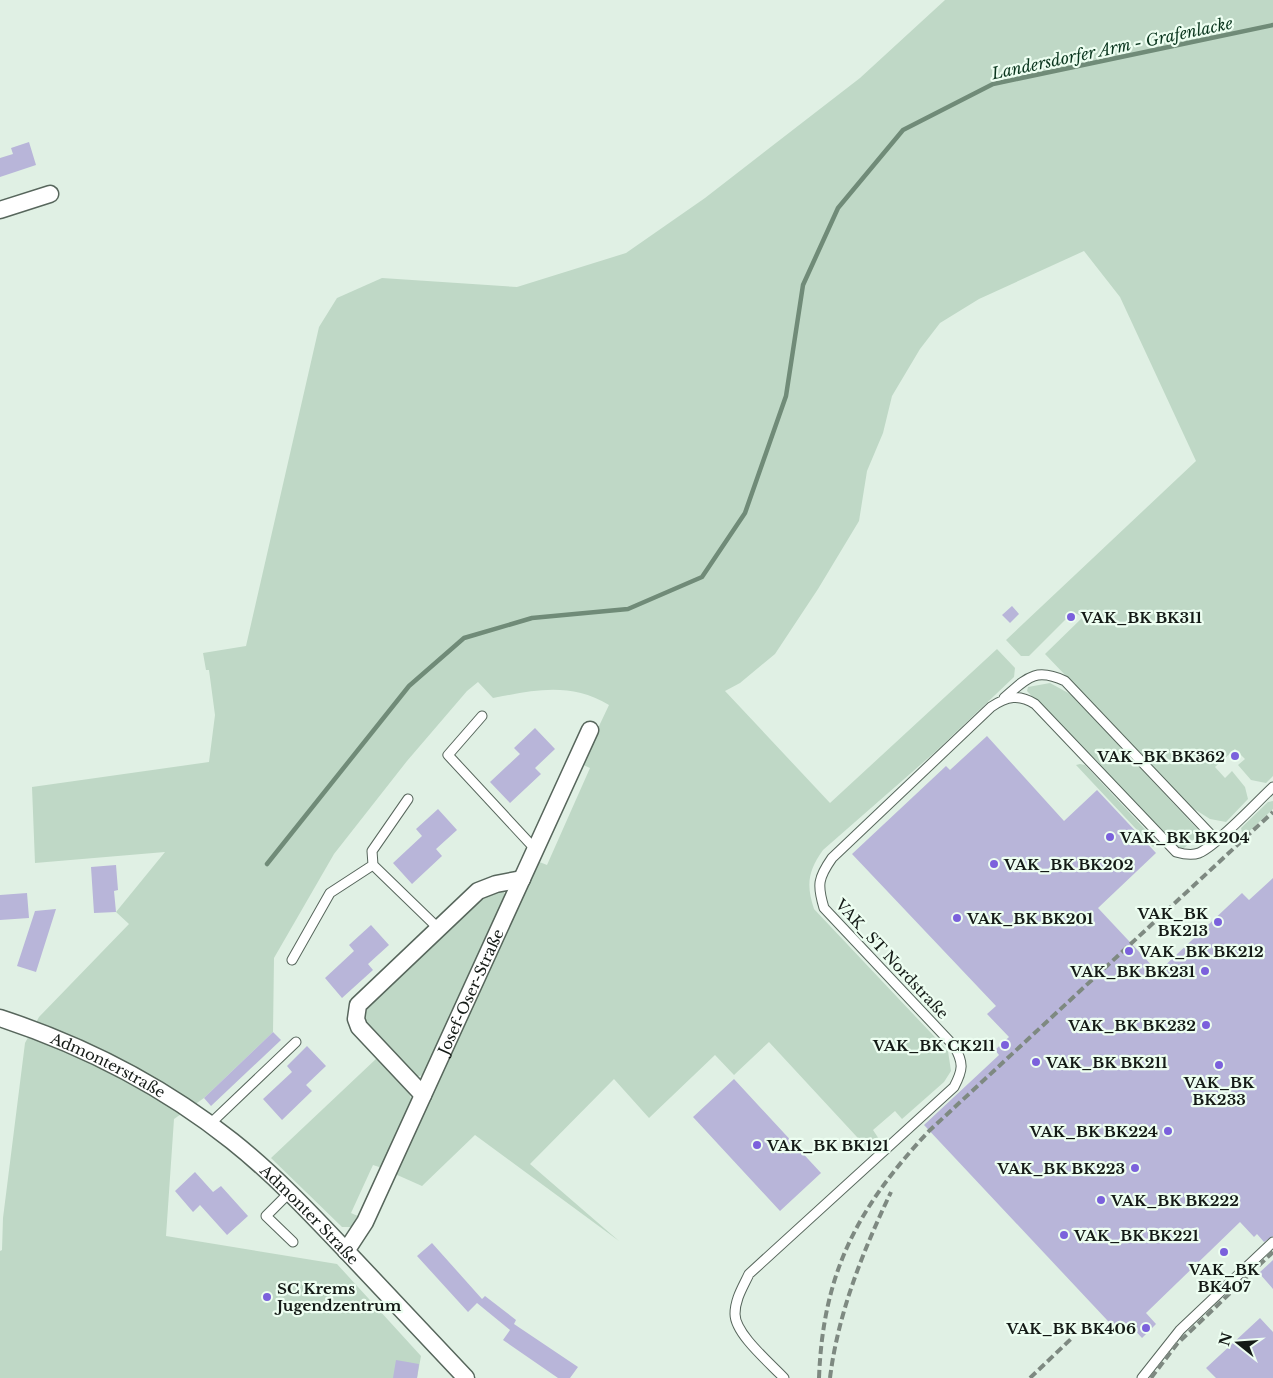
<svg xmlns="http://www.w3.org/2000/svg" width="1273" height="1378" viewBox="0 0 1273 1378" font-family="'Libre Baskerville',serif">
	<rect width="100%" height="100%" fill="#e0f0e4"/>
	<path fill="#bfd8c6" d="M945 0H1273V776L1266 783 1251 780 1238 765 1245 759 1235 749 1215 767 1225 778 1232 771 1245 787 1248 799 1226 822 1210 819 1191 807 1045 654 1083 617 1073 612H1068L1066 619 1029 656H1021L1006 640 1196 461 1120 297 1084 251 979 299 940 323 920 349 892 396 883 433 867 471 859 521 818 589 775 654 740 683 725 691 830 803 997 649 1015 668 1014 677 935 752 823 850C808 871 806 885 814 909L948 1051 951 1071 944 1082 902 1119 895 1111 873 1130 879 1139 869 1150 769 1042 734 1075 715 1055 649 1118 614 1079 530 1164 619 1241 475 1135 422 1186 395 1174 537 861 547 865 590 768 581 764 609 705C570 682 535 690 493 698L478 682 467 691 407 761 334 854 274 958 273 1032 204 1098 174 1119 166 1236 337 1264 421 1356 417 1378H0V1251L2 1250 3 1218 25 1043 39 1017 129 924 116 912 165 852 35 863 32 787 209 762 215 715 209 670H206L203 653 246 646 319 327 337 298 382 278 517 287 626 253 705 198 860 78Z
		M1050 683 1072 695 1201 833 1183 849 1177 847C1157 827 1134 807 1115 785 1104 771 1098 757 1081 749L1027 691 1028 687Z
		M1080 764 1085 765 1157 842 1153 847 1076 765Z
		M1273 801V809L1243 837 1241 828 1268 802Z
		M501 889 504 891 505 898 424 1075 414 1077 363 1026 364 1008 481 895Z
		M377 1058 409 1093 412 1101 382 1168 373 1165 351 1213 360 1217 353 1227H342L271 1158Z"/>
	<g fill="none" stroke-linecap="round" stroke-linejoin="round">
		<path stroke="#708b78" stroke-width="4.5" d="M267 864 409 686 464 638 532 618 628 609 702 577 745 513 786 396 803 285 838 208 903 130 993 84 1273 25"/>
	</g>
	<path fill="#b8b5d9" d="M29 142 36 165 0 177V158L13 154 11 148Z
		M1012 606 1019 614 1010 623 1002 615Z
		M1065.5 617a5.5 5.5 0 1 1 11 0a5.5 5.5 0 1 1-11 0Z
		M535 728 555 749 535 768 541 774 510 803 490 782 520 754 514 748Z
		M987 736 1064 821 1097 790 1156 853 1098 908 1158 972 1242 893 1249 900 1273 878V1236L1264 1242 1257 1234 1254 1237 1240 1222 1146 1313 1156 1324 1142 1338 1132 1327 1122 1336 924 1125 999 1055 995 1050 1009 1037 987 1014 996 1006 852 854 946 766 950 770Z
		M438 809 457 830 436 849 442 856 412 884 393 863 422 836 416 829Z
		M116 865 118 890 114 891 116 912 94 913 91 867Z
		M27 893 29 918 0 920V895Z
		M56 909 36 972 17 966 35 911Z
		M371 925 389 945 368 964 373 970 342 998 325 978 354 951 349 945Z
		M273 1032 281 1040 211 1106 204 1098Z
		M307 1046 326 1066 306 1085 312 1091 282 1120 263 1099 292 1072 287 1066Z
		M734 1079 821 1173 780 1211 693 1117Z
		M195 1172 213 1192 221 1186 248 1216 227 1235 200 1205 193 1212 175 1191Z
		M432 1243 482 1299 485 1296 516 1320 514 1324 578 1367 570 1378H558L503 1340 510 1330 477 1303 468 1312 417 1256Z
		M1273 1260V1289L1259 1273Z
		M1260 1318 1273 1332V1378H1216L1206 1368Z
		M396 1360 419 1364 417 1378H393Z"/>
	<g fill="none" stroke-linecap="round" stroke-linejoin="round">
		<defs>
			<path id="service" d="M1004 698C1027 678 1035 667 1065 681L1216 840
				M482 716 448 755 536 850
				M408 799 372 851 373 865 438 928
				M292 960 330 893 373 865
				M210 1124 296 1042
				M290 1192 266 1216 293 1242
				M784 1378C770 1363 735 1334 735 1314 735 1299 743 1287 749 1274L954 1087C963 1070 964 1063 954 1046L824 908C817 885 818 878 832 858L991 707C1007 696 1019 694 1035 704L1176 852C1183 854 1191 856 1199 853 1217 845 1256 803 1273 787
				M1142 1378 1180 1330 1273 1242"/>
			<g id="minor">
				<path d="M0 210 50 194"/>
				<path id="s1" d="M0 1018C85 1046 163 1086 232 1141 276 1176 314 1217 352 1257 390 1297 428 1338 466 1378"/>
				<path d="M423 1095 359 1027 356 1019 358 1005 478 891 496 884 522 879"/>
				<path id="s2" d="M346 1251 365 1222 590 730"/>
			</g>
		</defs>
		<use href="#service" stroke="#57665c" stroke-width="11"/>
		<use href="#minor" stroke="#57665c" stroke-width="19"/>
		<use href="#service" stroke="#fff" stroke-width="9"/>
		<use href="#minor" stroke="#fff" stroke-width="16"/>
		<path stroke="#7e8981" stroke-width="4" stroke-dasharray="8 4" stroke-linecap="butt" d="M819 1378C823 1272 858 1207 929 1131L1273 812
			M830 1378C838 1313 863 1251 891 1192
			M1030 1378 1073 1337
			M1151 1378 1177 1344 1273 1252"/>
	</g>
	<g fill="#7b61dc" stroke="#edfef1" stroke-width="2">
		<circle cx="1071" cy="617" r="5"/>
		<circle cx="1235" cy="756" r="5"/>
		<circle cx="1110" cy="837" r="5"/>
		<circle cx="994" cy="864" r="5"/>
		<circle cx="957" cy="918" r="5"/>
		<circle cx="1218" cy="922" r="5"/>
		<circle cx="1129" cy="951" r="5"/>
		<circle cx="1205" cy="971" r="5"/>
		<circle cx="1206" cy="1025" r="5"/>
		<circle cx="1005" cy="1045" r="5"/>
		<circle cx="1036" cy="1062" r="5"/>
		<circle cx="1219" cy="1065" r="5"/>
		<circle cx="1168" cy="1131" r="5"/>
		<circle cx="757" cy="1145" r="5"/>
		<circle cx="1135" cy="1168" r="5"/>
		<circle cx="1101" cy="1200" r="5"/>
		<circle cx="1064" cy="1235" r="5"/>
		<circle cx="1224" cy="1252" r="5"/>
		<circle cx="267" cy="1297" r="5"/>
		<circle cx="1146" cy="1328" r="5"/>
	</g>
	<g text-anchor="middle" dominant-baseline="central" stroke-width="4.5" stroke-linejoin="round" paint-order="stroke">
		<g font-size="15" font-weight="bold" fill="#141a16" stroke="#edfef1" text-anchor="start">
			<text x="1081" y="617">VAK_BK BK311</text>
			<text x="1225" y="756" text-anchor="end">VAK_BK BK362</text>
			<text x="1120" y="837">VAK_BK BK204</text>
			<text x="1004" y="864">VAK_BK BK202</text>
			<text x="1208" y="913" text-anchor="end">VAK_BK<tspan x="1208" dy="17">BK213</tspan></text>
			<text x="967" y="918">VAK_BK BK201</text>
			<text x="1139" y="951">VAK_BK BK212</text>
			<text x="1195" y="971" text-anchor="end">VAK_BK BK231</text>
			<text x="1196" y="1025" text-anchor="end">VAK_BK BK232</text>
			<text x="995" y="1045" text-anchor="end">VAK_BK CK211</text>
			<text x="1046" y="1062">VAK_BK BK211</text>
			<text x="1219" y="1082" text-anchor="middle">VAK_BK<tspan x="1219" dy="17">BK233</tspan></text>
			<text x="1158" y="1131" text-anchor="end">VAK_BK BK224</text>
			<text x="767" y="1145">VAK_BK BK121</text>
			<text x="1125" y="1168" text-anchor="end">VAK_BK BK223</text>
			<text x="1111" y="1200">VAK_BK BK222</text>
			<text x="1074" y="1235">VAK_BK BK221</text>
			<text x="1224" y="1269" text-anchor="middle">VAK_BK<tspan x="1224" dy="17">BK407</tspan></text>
			<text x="277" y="1288">SC Krems<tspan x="277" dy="17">Jugendzentrum</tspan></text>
			<text x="1136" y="1328" text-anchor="end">VAK_BK BK406</text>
		</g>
		<g font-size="15" fill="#141a16" stroke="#edfef1">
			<text transform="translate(892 959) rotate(47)">VAK_ST Nordstraße</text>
			<text stroke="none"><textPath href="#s2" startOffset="288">Josef-Oser-Straße</textPath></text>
			<text stroke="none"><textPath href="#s1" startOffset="118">Admonterstraße</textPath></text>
			<text stroke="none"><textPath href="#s1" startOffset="371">Admonter Straße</textPath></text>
		</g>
		<g font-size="16" font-style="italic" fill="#09351d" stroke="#edfef1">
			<text transform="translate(1112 48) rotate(-12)">Landersdorfer Arm - Grafenlacke</text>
		</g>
	</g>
	<g transform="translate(1238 1343) rotate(287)" stroke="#edfef1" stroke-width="4" paint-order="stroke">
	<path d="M0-4L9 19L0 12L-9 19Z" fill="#141a16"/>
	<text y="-8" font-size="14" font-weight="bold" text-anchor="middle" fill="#141a16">N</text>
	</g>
</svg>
